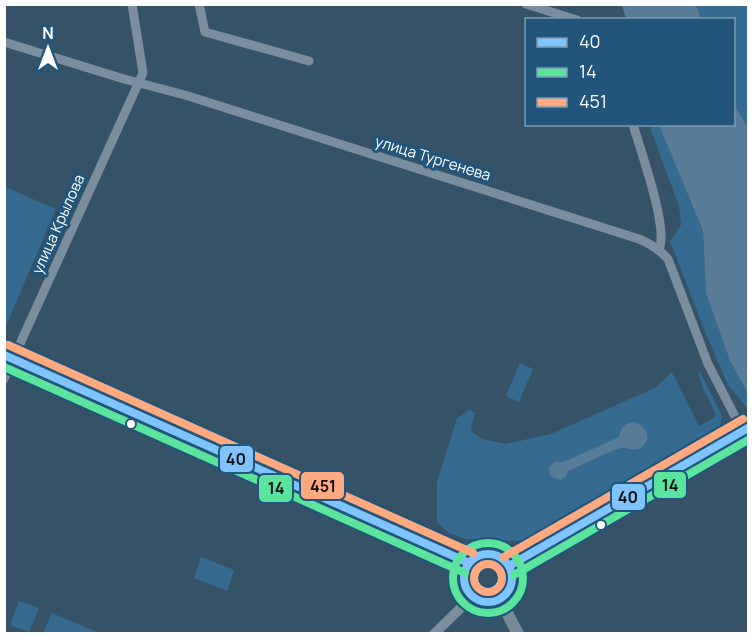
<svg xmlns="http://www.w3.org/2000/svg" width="753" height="638" viewBox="0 0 753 638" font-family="Manrope,sans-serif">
	<rect width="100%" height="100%" fill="#365267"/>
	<path fill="#366b91" d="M696 5H748V128L734 104V20L701 19Z
		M649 125H659L703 231 706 293 730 361 748 394V409L728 385 704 329 670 241 681 225 679 206Z
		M5 187 56 209 5 328 4 187Z
		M520 363 533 369 519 402 506 396Z
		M672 372 699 426 712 419 716 415 702 386 698 372H700L722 416 720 427 561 519 556 520 529 538 520 541 466 539 449 533 437 522V482L457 418 470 410 475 413 471 427 472 432 482 439 506 444 551 434 655 388Z
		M201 557 234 570 227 591 194 578Z
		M19 601 39 608 29 632 10 625Z
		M52 613 97 632 96 633H43Z"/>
	<path fill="#597d98" d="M622 5H696L701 19H626Z
		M734 104 748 128V394L730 361 706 293 703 231 659 125 734 124Z
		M634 422C645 425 653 438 642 447 634 453 627 446 620 448 602 454 585 464 568 471L566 476 560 480 550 476 549 468 554 462H564L619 437C621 428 624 423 634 422Z"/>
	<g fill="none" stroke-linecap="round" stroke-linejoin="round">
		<path stroke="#7b8e9e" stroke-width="9" d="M199 4 205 32 309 61
			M526 4 577 20
			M4 42 124 79 185 95 639 239C651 244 659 249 668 259L708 364 743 432
			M633 124C640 150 669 228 659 249
			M4 379 143 73 132 4"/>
		<path stroke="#7b8e9e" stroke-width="10" d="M434 634 472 597"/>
		<path stroke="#778b99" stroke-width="12" d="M4 355 469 563
			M464 578a24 24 0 1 1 48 0a24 24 0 1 1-48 0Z
			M509 566 748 428
			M500 599 518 634"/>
		<defs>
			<path id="bus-1" d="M4 355 469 563
				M464 578a24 24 0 1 1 48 0a24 24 0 1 1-48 0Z
				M509 566 748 428"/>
			<path id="bus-2" d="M4 367 465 573
				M453 578a35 35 0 1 1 70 0a35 35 0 1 1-70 0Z
				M514 575 748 440"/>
			<path id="bus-3" d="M8 345 473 553
				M504 557 743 419
				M474 578a14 14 0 1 1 28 0a14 14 0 1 1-28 0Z"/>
		</defs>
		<use href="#bus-1" stroke="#22557b" stroke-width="12"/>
		<use href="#bus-2" stroke="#22557b" stroke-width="12"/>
		<use href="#bus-3" stroke="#22557b" stroke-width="12"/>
		<use href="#bus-1" stroke="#80c4ff" stroke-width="8"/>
		<use href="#bus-2" stroke="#5ae49d" stroke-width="8"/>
		<use href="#bus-3" stroke="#ffa980" stroke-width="8"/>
	</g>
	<g fill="#fff" stroke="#22557b" stroke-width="2">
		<circle cx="131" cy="424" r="5"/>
		<circle cx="601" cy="525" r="5"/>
	</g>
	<g text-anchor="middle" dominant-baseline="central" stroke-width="6" stroke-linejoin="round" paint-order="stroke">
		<g font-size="15" fill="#fff" stroke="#22557b">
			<text transform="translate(433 158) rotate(17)">улица Тургенева</text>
			<text transform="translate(58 224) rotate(-66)">улица Крылова</text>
		</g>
	</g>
	<g stroke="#22557b" stroke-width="2">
		<rect x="219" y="445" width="35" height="28" rx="6" fill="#80c4ff"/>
		<rect x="653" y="471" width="34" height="28" rx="6" fill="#5ae49d"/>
		<rect x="300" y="471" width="45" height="29" rx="6" fill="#ffa980"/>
		<rect x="258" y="474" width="35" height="29" rx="6" fill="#5ae49d"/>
		<rect x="611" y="483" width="35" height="28" rx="6" fill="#80c4ff"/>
	</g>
	<g font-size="16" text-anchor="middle" font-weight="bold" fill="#111">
		<text x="236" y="465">40</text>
		<text x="670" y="491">14</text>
		<text x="323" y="492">451</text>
		<text x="276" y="494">14</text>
		<text x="628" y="503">40</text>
	</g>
	<rect width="753" height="638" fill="none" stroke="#ffffff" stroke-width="12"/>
	<rect x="525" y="18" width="210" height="108" fill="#22557b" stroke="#7a99b0" stroke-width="1.5"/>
	<rect x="537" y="38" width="30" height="9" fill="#80c4ff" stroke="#7a99b0" stroke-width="1.5"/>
	<text x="579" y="48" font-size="18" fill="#ffffff">40</text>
	<rect x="537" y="68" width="30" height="9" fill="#5ae49d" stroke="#7a99b0" stroke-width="1.5"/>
	<text x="579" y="78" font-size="18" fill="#ffffff">14</text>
	<rect x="537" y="98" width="30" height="9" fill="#ffa980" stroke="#7a99b0" stroke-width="1.5"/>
	<text x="579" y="108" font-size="18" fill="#ffffff">451</text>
	<g transform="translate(48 48)" stroke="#22557b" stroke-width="4.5" paint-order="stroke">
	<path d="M0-4.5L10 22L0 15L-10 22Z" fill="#ffffff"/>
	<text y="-9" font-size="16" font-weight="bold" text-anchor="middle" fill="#ffffff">N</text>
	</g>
</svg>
